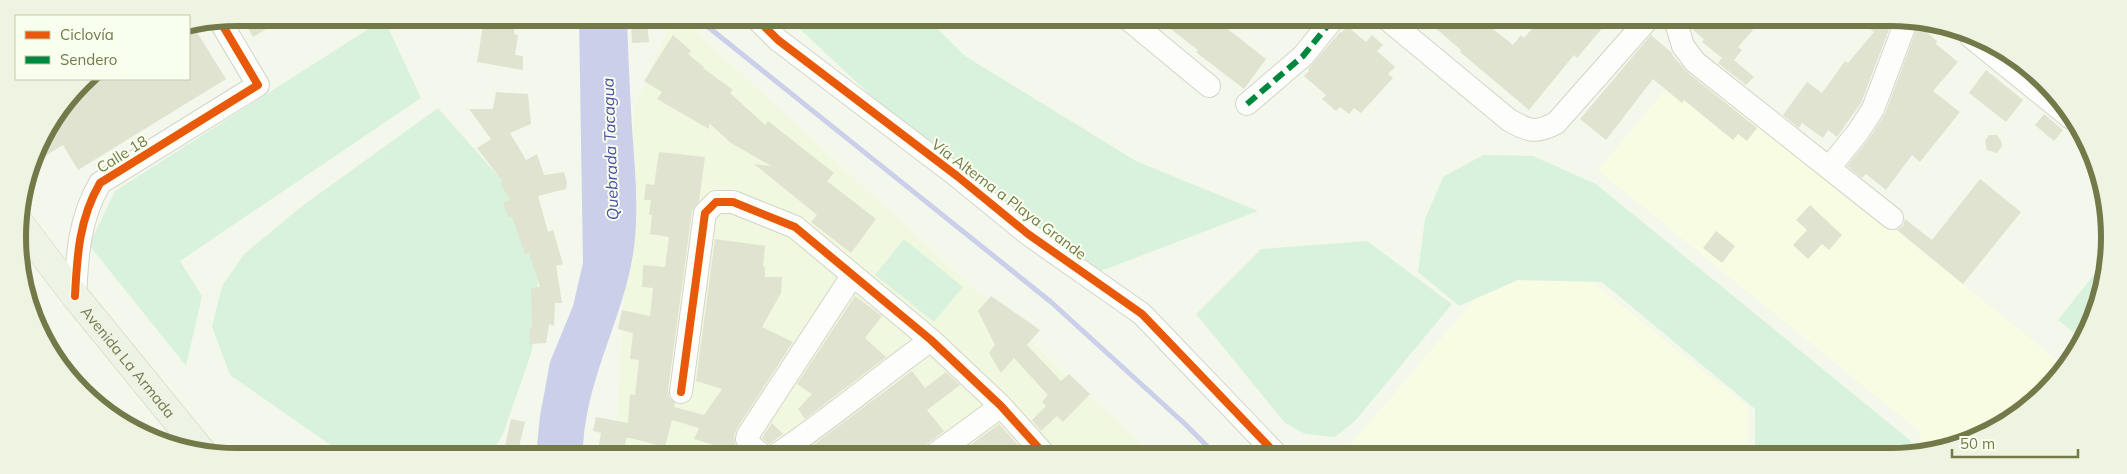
<svg xmlns="http://www.w3.org/2000/svg" width="2127" height="474" viewBox="0 0 2127 474" font-family="Mulish,sans-serif">
	<rect width="100%" height="100%" fill="#f4f8ec"/>
	<path fill="#f1f8e0" d="M673 18H681L1153 455H615L634 108Z"/>
	<path fill="#f8fce2" d="M1688 62 2064 366 2045 392 1987 434 1923 453 1919 431 1598 170Z
		M1531 233 1748 407 1747 455H1342Z"/>
	<path fill="#d9f2de" d="M788 18H927L965 56 1136 161 1258 211 1088 276 957 176Z
		M384 19 421 98 180 261 202 296 186 366 89 245 115 191Z
		M438 108 522 203 538 283 532 351 503 434 491 455H345L230 375 212 327 222 286 244 254 302 206Z
		M1483 155 1533 156 1596 184 1911 441 1913 455H1755V409L1602 282 1518 280 1459 306 1418 272 1425 219 1443 177Z
		M904 239 963 287 934 322 875 275Z
		M1367 241 1452 304 1355 421 1335 437 1305 434 1285 423 1196 314 1261 249Z
		M2107 258 2108 266 2087 334 2083 340 2058 320Z"/>
	<path fill="#cbcfea" d="M579 18H627C628 55 630 91 632 128 635 172 640 217 632 260 620 326 583 386 583 455H536L540 416 550 362 573 306 583 263Z"/>
	<g fill="none" stroke-linecap="round" stroke-linejoin="round">
		<path stroke="#cbcfea" stroke-width="5" d="M697 18 1051 302 1185 424 1216 455"/>
	</g>
	<path fill="#dfe3d0" d="M254 18H284L253 37 245 23Z
		M490 18 515 19 514 34 518 35 515 55 523 56V70L477 62 483 26 489 27Z
		M1174 19H1215L1266 59 1244 89 1196 52 1198 50 1168 27Z
		M1425 19H1481L1513 45 1521 35 1524 38 1540 19H1610L1577 58 1574 55 1529 110 1460 52 1461 50Z
		M1701 19H1739L1753 30 1738 47 1742 50 1734 60 1754 77 1746 85 1718 63 1722 58 1702 42 1704 39 1693 30Z
		M1858 19H1893L1861 103 1837 137 1828 130 1823 138 1802 123 1799 128 1783 115 1807 82 1822 93 1845 61 1848 63 1874 32Z
		M1920 20 1925 22 1920 26 1937 41 1936 44 1958 62 1933 91 1960 112 1920 162 1912 155 1886 190 1866 174 1862 178 1847 166 1868 140 1885 114Z
		M647 22 649 42 632 43 631 23Z
		M193 26 226 79 78 170 63 145 34 163 40 140 87 79H189V27Z
		M1347 26 1366 42 1372 35 1383 45 1377 51 1395 67 1388 74 1393 78 1361 113 1354 108 1349 114 1340 107 1336 111 1322 99 1326 95 1304 76 1309 71 1308 69 1340 32 1341 33Z
		M673 35 691 51 688 54 704 67 703 68 733 90 730 93 765 125 768 121 834 173 827 181 876 219 851 253 811 222 817 215 754 164 771 166 731 143 709 123V129L657 99 662 92 644 81Z
		M1651 35 1671 52 1673 56 1687 72 1757 128 1747 141 1738 134 1733 140 1684 100 1682 103 1653 79 1606 140 1580 119Z
		M1986 70 2023 100 2006 122 1969 93Z
		M496 92 528 94 531 124 510 133 526 160 537 154 544 175 564 172 567 182 566 189 538 196 548 232 553 230 563 264 556 266 562 303H555L554 326 549 324 546 343 529 344 530 327H532L531 288 540 287 529 253 525 254 512 217 508 218 503 202 510 200 500 183 503 182 477 148 491 139 469 109H493Z
		M2044 114 2063 130 2054 141 2035 125Z
		M1989 135H1997L2001 141 2002 146 1997 153 1987 150 1985 141Z
		M659 152 705 157 699 201 692 211 668 390 669 397 675 403 674 407 704 415 722 389 696 381 715 239 765 246 763 267H765V277H782L781 293 762 327 793 342 737 428 734 436 735 444 741 455H722L726 449 694 439 699 428 672 420 665 447 630 438H626L624 454 598 450 601 433 593 431 596 417 628 423 630 394 635 395 639 360 630 359 633 333 618 329 622 310 650 316 653 288 642 287 643 265 665 267 669 237 650 234 652 215H649L651 200H644L646 184 654 185Z
		M1980 179 2021 212 1963 284 1897 230 1903 226 1905 219 1932 240Z
		M1810 205 1842 235 1829 250 1822 244 1808 259 1793 245 1807 230 1796 220Z
		M1716 231 1735 246 1722 263 1703 248Z
		M855 296 882 316 865 338 886 357 805 419 798 409 812 394 797 384Z
		M991 296 1040 330 1027 345 1061 381 1069 374 1090 394 1063 422 1057 416 1041 431 1032 420 1046 406 1042 402 1048 395 1014 358 1001 373 989 353 995 345 978 311Z
		M912 371 925 388 946 372 960 385 927 410 944 431 926 445 921 455H800Z
		M511 419 525 422 517 455H503Z
		M772 423 783 434 769 444 762 438Z
		M999 424 1027 455H957Z"/>
	<g fill="none" stroke-linecap="round" stroke-linejoin="round">
		<defs>
			<path id="minor" d="M756 18 778 40 957 176 1028 234 1142 314 1277 455
				M1128 19 1209 86
				M1387 19 1509 120C1529 131 1535 134 1556 123L1648 19
				M1675 19 1683 46 1695 62 1892 218
				M1971 37 2071 118
				M1247 104 1303 56 1333 19
				M1829 168 1858 132 1873 109 1907 19
				M75 296C77 256 79 219 100 183L258 85 220 21
				M681 392 705 213 716 202H733L795 227 931 340 1001 406 1045 455
				M762 455 750 445 747 439 748 435 852 276
				M776 455C830 419 879 377 931 340
				M934 455 1001 406"/>
			<g id="major">
				<path id="s1" d="M18 221 75 296 203 453"/>
			</g>
		</defs>
		<use href="#minor" stroke="#d2d5c7" stroke-width="24"/>
		<use href="#major" stroke="#d2d5c2" stroke-width="29"/>
		<use href="#minor" stroke="#fdfefc" stroke-width="22"/>
		<use href="#major" stroke="#edf3e5" stroke-width="28"/>
		<path stroke="#00873e" stroke-width="6" stroke-dasharray="12 6" stroke-linecap="butt" d="M1247 104 1303 56 1333 19"/>
		<defs>
			<path id="cycleway" d="M756 18 778 40 957 176 1028 234 1142 314 1277 455
				M75 296C77 256 79 219 100 183L258 85 220 21
				M681 392 705 213 716 202H733L795 227 931 340 1001 406 1045 455"/>
		</defs>
		<use href="#cycleway" stroke="#f9ffee" stroke-width="11"/>
		<use href="#cycleway" stroke="#e8590c" stroke-width="8"/>
	</g>
	<g text-anchor="middle" dominant-baseline="central" stroke-width="4" stroke-linejoin="round" paint-order="stroke">
		<g font-size="15" fill="#737949" stroke="#f9ffee">
			<text transform="translate(122 154) rotate(-32)">Calle 18</text>
			<text transform="translate(1009 199) rotate(37)">Vía Alterna a Playa Grande</text>
			<text stroke="none"><textPath href="#s1" startOffset="179">Avenida La Armada</textPath></text>
		</g>
		<g font-size="16" font-style="italic" fill="#494fa4" stroke="#f9ffee">
			<text transform="translate(610 149) rotate(-92)">Quebrada Tacagua</text>
		</g>
	</g>
	<path d="M0 0H2127V474H0ZM237 26H1890A211 211 0 0 1 2101 237V237A211 211 0 0 1 1890 448H237A211 211 0 0 1 26 237V237A211 211 0 0 1 237 26Z" fill="#eef4e1" fill-rule="evenodd"/>
	<path fill="none" stroke="#737949" stroke-width="6" d="M237 26H1890A211 211 0 0 1 2101 237V237A211 211 0 0 1 1890 448H237A211 211 0 0 1 26 237V237A211 211 0 0 1 237 26Z"/>
	<rect x="15" y="15" width="175" height="65" fill="#f9ffee" stroke="#c3c9ac"/>
	<rect x="25" y="31" width="25" height="8" fill="#e8590c" stroke="#c3c9ac"/>
	<text x="60" y="40" font-size="15" fill="#737949">Ciclovía</text>
	<rect x="25" y="56" width="25" height="8" fill="#00873e" stroke="#c3c9ac"/>
	<text x="60" y="65" font-size="15" fill="#737949">Sendero</text>
	<path d="M1952 449v8h126v-8" fill="none" stroke="#737949" stroke-width="2.5"/>
	<text x="1960" y="449" font-size="15" fill="#737949" stroke="#f9ffee" stroke-width="4" paint-order="stroke">50 m</text>
</svg>
